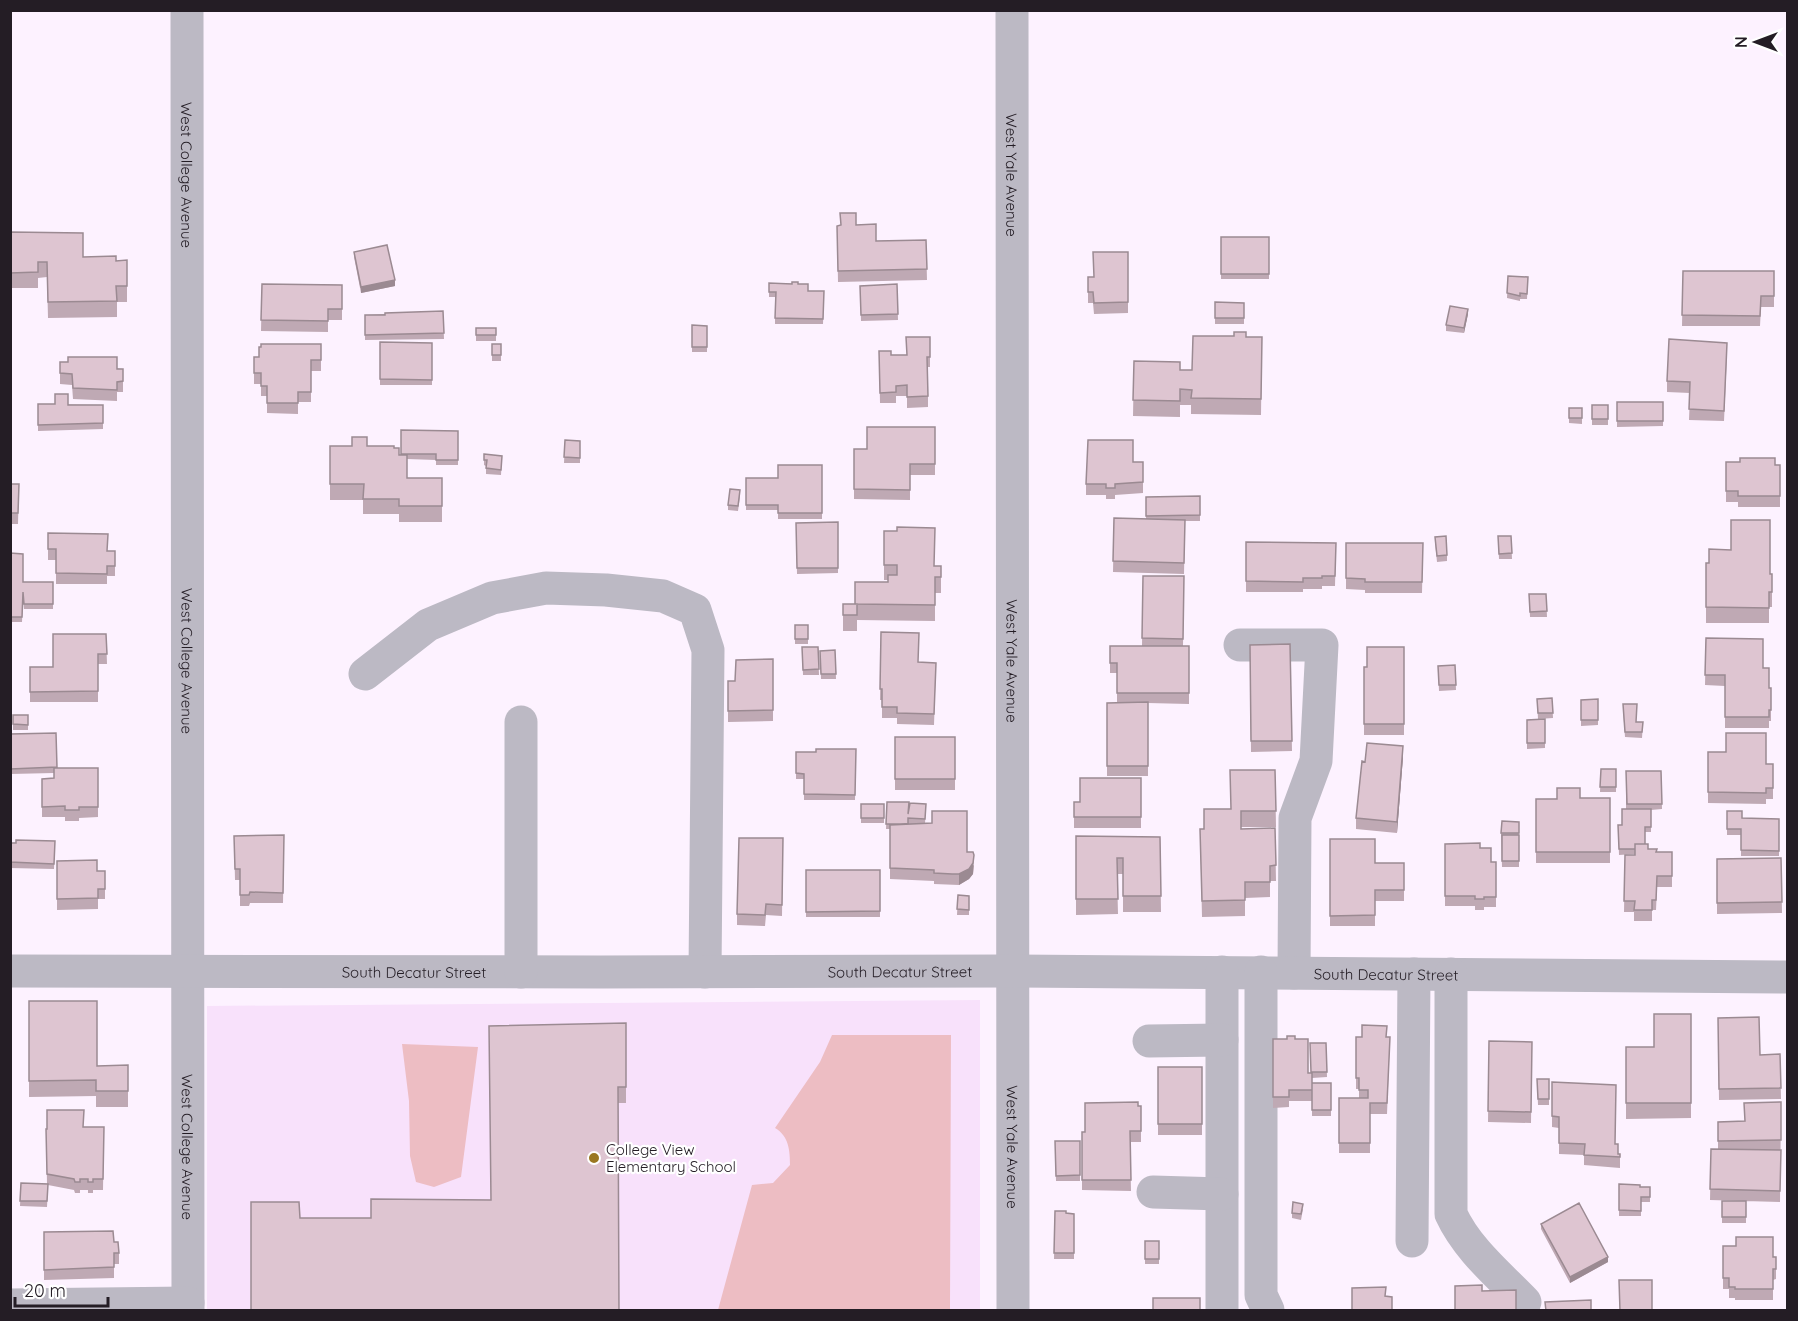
<svg xmlns="http://www.w3.org/2000/svg" width="1798" height="1321" viewBox="0 0 1798 1321" font-family="Quicksand,sans-serif">
	<rect width="100%" height="100%" fill="#fdf2ff"/>
	<path fill="#f8e1fb" d="M980 1000V1310H207V1006Z"/>
	<path fill="#edbdc3" d="M832 1035H951L950 1310H718L752 1185 773 1183 790 1165C790 1151 789 1136 775 1128L820 1062Z
		M402 1044 478 1047 461 1177 434 1187 416 1182 410 1156 409 1101Z"/>
	<g fill="none" stroke-linecap="round" stroke-linejoin="round">
		<g stroke="#bcb9c4" stroke-width="33">
			<path id="s1" d="M187 10 188 1310"/>
			<path id="s2" d="M1012 10 1013 1310"/>
			<path d="M1240 645H1322L1316 761 1295 818 1294 973"/>
			<path d="M365 674 428 625 492 598 546 588 606 590 663 596 695 610 708 650 705 972"/>
			<path id="s3" d="M10 971 600 972 1013 971 1788 977"/>
			<path d="M521 972V722"/>
			<path d="M1222 972V1310"/>
			<path d="M1261 972V1295L1268 1310"/>
			<path d="M1451 974V1214C1467 1249 1499 1275 1525 1302"/>
			<path d="M1149 1041 1222 1040"/>
			<path d="M1153 1192 1222 1194"/>
			<path d="M1412 1241 1414 974"/>
			<path d="M10 1305 188 1303"/>
		</g>
	</g>
	<path fill="#bfa9b4" d="M856 225 876 241 926 240 927 280 838 282 837 226Z
		M10 232 83 257 116 261 127 260V302H117V317L48 318 47 277 38 278V288H10Z
		M1221 237H1269V279H1221Z
		M354 252 395 286 361 293 354 257Z
		M1128 252V313L1094 314 1093 303H1088V288L1094 277Z
		M1683 271H1774V307H1761L1760 326H1682Z
		M1508 276 1528 277 1527 299H1520V301L1507 298Z
		M769 283 798 284 808 291H824L823 324H775V297H769Z
		M262 284 342 285V320H328V332L261 331Z
		M897 284 898 320 861 321 860 286Z
		M1215 302 1244 303V324H1215Z
		M443 311 444 339 365 340V315Z
		M1468 314 1464 333 1446 331V325Z
		M692 325 707 326V352H692Z
		M476 328H496V341H476Z
		M930 337V367H928V407L907 408V396H896V403H880L879 351 891 355H906Z
		M1246 337H1262L1261 415 1191 414V405H1180V417L1133 416 1134 361 1180 370H1192Z
		M380 342 432 343V385H380Z
		M321 344V371H311V402H298V414L267 413V396H261V384H254V357H259Z
		M492 344H501V361H492Z
		M1727 354 1724 421 1689 420 1690 393 1667 392V381Z
		M60 362 123 369V392H117V401L73 399 72 385 60 384Z
		M1617 402H1663V426L1617 427Z
		M38 404 103 405V429L38 431Z
		M1592 405H1608V425H1592Z
		M1569 408H1582V424L1569 423Z
		M935 427V475H910V500L854 499V449H867Z
		M401 430 458 431V465H436V460L407 459V478H442V522H399V514H363V500H330V446H367L394 448 399 455H401Z
		M565 440 580 441V463H564Z
		M484 454 502 456 501 475 486 474V466L484 465Z
		M1133 462H1143V493L1115 495V499H1106V495H1086V484Z
		M1726 462 1780 465V507H1738V502H1726Z
		M822 465V519H778V510H746V478H778Z
		M10 484H19L18 524H10Z
		M740 496 738 511 728 510V505Z
		M1200 496V521H1185L1184 574 1113 572 1114 518 1146 519V497Z
		M838 522V573L797 574 796 523Z
		M884 531 935 566H941V593H935V621L857 620V631H843V604H855L888 582V580H884Z
		M48 533 107 551H115V576H107V584H56V560H48Z
		M1498 536H1511L1512 559H1499Z
		M1246 542 1336 543 1335 586H1322V589H1303V592H1246Z
		M1435 542 1447 555V561L1437 562Z
		M1346 543H1423L1422 593H1365V590L1346 589Z
		M10 553 23 582H53V609H24L23 598 22 622H10Z
		M1706 563 1772 574V607H1769V623H1706Z
		M1143 576H1184L1183 646H1189V704L1148 703V776H1107V703H1117V673H1110V646H1142Z
		M1529 594H1546L1547 617H1530Z
		M795 625H808V644H795Z
		M881 632 918 662 936 663 934 725 897 724V718H882V700H880Z
		M106 634 107 664H98V702H30V667H53Z
		M1706 638 1763 668 1769 688H1771V721H1769V728H1725V686L1705 685Z
		M1290 644 1292 751 1251 752 1250 645Z
		M802 647H818L819 675H803Z
		M1404 647V735H1364V667H1367Z
		M835 650 836 679H821L820 651Z
		M773 659V721L728 722V681H735Z
		M1455 665 1456 690 1439 691 1438 666Z
		M1552 698 1553 718 1538 719 1537 699Z
		M1598 699V725L1581 726V700Z
		M1623 709 1636 722H1643L1642 738 1625 737Z
		M13 715H28V730H13Z
		M1545 719V748L1527 749V720Z
		M56 733 57 768H98V817L79 818V821H65V817H42V779L54 778V773L10 774V734Z
		M895 737H955V790H895Z
		M856 749 855 800H804V779H796V752H816Z
		M1708 752 1766 764H1773V799H1766V804L1708 803Z
		M1403 757 1397 833 1356 829V818L1365 762Z
		M1601 769H1616V792H1600Z
		M1275 770 1276 827H1241V829L1275 828 1276 881H1270V897L1245 898V916L1202 917 1200 829H1204L1231 809Z
		M1626 771H1661L1662 809 1651 810V832H1645V844L1648 849 1657 852H1672V887H1657L1656 910H1652V921H1634V912H1624L1625 855H1635V854L1619 855 1618 825H1622L1626 809Z
		M1141 778V828H1074V802H1080Z
		M1610 798V863H1536V799Z
		M887 802 909 813 926 804 925 824 967 852 974 866 973 874 969 879 959 885 934 884V881L890 879V829H886Z
		M861 804H884V823H861Z
		M1727 811 1742 818 1779 819V856H1741V835H1727Z
		M1519 822V867H1502L1501 833Z
		M284 835 283 903H250L249 906H240V880H235L234 836Z
		M1076 836 1160 837 1161 912H1123V874H1117L1118 914 1076 915Z
		M783 838 782 916 766 915 765 926 737 925V914Z
		M1330 839 1375 863H1404V901H1375V926H1330Z
		M55 841 54 869 10 868V843Z
		M1445 844 1480 848 1491 862H1496V907H1484V910H1475V906H1445Z
		M1781 858 1782 913 1717 914V859Z
		M57 861 97 871H105V899H98V909L57 910Z
		M806 870H880V917H806Z
		M958 895 969 896V915H957Z
		M29 1001 97 1066 128 1065V1107H96V1096L29 1097Z
		M1691 1014V1118L1626 1119V1047H1654Z
		M1718 1018 1760 1055 1780 1054 1781 1099 1719 1100Z
		M626 1023V1103H618L619 1311 300 1218H371L491 1200Z
		M1356 1037H1390L1387 1114H1370V1153H1339V1098H1359V1089H1356Z
		M1273 1039H1295L1308 1073H1311L1326 1043 1327 1077 1312 1078V1083H1331V1116H1312V1101H1289V1107L1273 1108Z
		M1489 1041 1532 1042 1531 1123 1488 1122Z
		M1158 1067H1202V1135H1158Z
		M1537 1079H1549V1105H1538Z
		M1552 1082 1615 1144 1618 1154H1620V1168L1584 1165V1155L1559 1154V1128L1552 1127Z
		M1781 1102 1780 1202 1710 1200 1711 1149H1718V1122L1745 1121Z
		M1138 1106H1141V1142H1130L1131 1191 1082 1190V1132H1085Z
		M84 1127H104L103 1190H93V1193H88V1190H80V1193H75L74 1190 48 1185 47 1207 20 1206 21 1183 47 1184 46 1129Z
		M1055 1141H1080V1181H1056Z
		M1619 1184 1640 1187H1650V1202H1641V1216H1619Z
		M1722 1201H1746V1223H1722Z
		M1303 1209 1301 1220 1292 1218V1213Z
		M1055 1211 1066 1213 1074 1214V1259H1054Z
		M1541 1224 1608 1262 1570 1283 1541 1229Z
		M44 1232 114 1242 119 1253V1264H114V1278L44 1280Z
		M1145 1241H1159V1264H1145Z
		M1723 1246 1776 1257V1279L1773 1280V1300H1735V1298H1729V1289H1723Z"/>
	<path fill="#9b8a92" d="M395 280V286L361 293V287Z
		M1468 309V314L1464 333V328Z
		M1403 746V757L1397 833V822Z
		M974 855 973 874 969 879 959 885V874Z
		M1608 1257V1262L1570 1283V1277Z"/>
	<path fill="#dec5d1" stroke="#9b8a92" stroke-width="1.5" d="M840 213H856V225L876 224V241L926 240 927 269 838 271 837 226 841 225Z
		M10 232 83 233V257L116 256V261L127 260V286H116L117 301 48 302 47 262H38V272L10 273Z
		M1221 237H1269V274H1221Z
		M387 245 395 280 361 287 354 252Z
		M1093 252H1128V302L1094 303 1093 292H1088V277H1094Z
		M1683 271H1774V296H1761L1760 316 1682 315Z
		M1508 276 1528 277 1527 294 1520 293V296L1507 293Z
		M792 282H798V284H808V291H824L823 319 775 318 776 292H769V283L792 284Z
		M262 284 342 285V309H328V321L261 320Z
		M897 284 898 314 861 315 860 286Z
		M1215 302 1244 303V318H1215Z
		M1450 306 1468 309 1464 328 1446 325Z
		M443 311 444 333 365 335V315H385V313Z
		M692 325 707 326V347H692Z
		M476 328H496V335H476Z
		M1234 332H1246V337H1262L1261 399 1191 398 1192 390 1180 389V401L1133 400 1134 361 1180 362V370H1192L1193 336H1234Z
		M906 337H930V357H927L928 396 907 397V385L896 386V392L880 393 879 351H891V355H907Z
		M1669 339 1727 343 1724 411 1689 409 1690 382 1667 381Z
		M380 342 432 343V380L380 379Z
		M261 344H321V360H311V392H298V403H267V386H261V373H254V357H259V347H261Z
		M492 344H501V355H492Z
		M68 357H117V369H123V381L117 382V390L73 388 72 374 60 373V362H68Z
		M55 394H68V405H103V423L38 425V404H55Z
		M1617 402H1663V421H1617Z
		M1592 405H1608V419H1592Z
		M1569 408H1582V418H1569Z
		M867 427H935V464H910V490L854 489V449H867Z
		M401 430 458 431V460H436V454H401Z
		M352 437H367V446H394V448H399V455H407V478H442V506H399V499H363L364 484H330V446H352Z
		M565 440 580 441V458L564 457Z
		M1088 440H1133V462H1143V482L1115 484V488H1106V484H1086Z
		M484 454 502 456 501 470 486 468 487 460H484Z
		M1740 458H1775V465H1780V496H1738V491H1726V462H1740Z
		M778 465H822V513H778V505H746V478H778Z
		M10 484H19L18 513H10Z
		M730 489 740 490 738 506 728 505Z
		M1200 496V515L1146 516V497Z
		M1114 518 1185 520 1184 563 1113 561Z
		M1731 520H1770V574H1772V592H1769V608L1706 607V563H1709V549L1731 550Z
		M838 522V568H797L796 523Z
		M897 527 935 528 934 566H941V577H935V605L855 604V582H888V575H897V565H884V531H897Z
		M48 533 108 534 107 551H115V566H107V574L56 573V549H48Z
		M1446 536 1447 555 1437 556 1435 537Z
		M1498 536H1511L1512 553 1499 554Z
		M1246 542 1336 543 1335 576H1322V578H1303V582L1246 581Z
		M1346 543H1423L1422 582H1365V579L1346 578Z
		M10 553 23 554V582H53V604H24L23 592 22 617H10Z
		M1143 576H1184L1183 639 1142 638Z
		M1529 594H1546L1547 611 1530 612Z
		M843 604H857V615H843Z
		M795 625H808V639H795Z
		M881 632 919 633 918 662 936 663 934 714 897 713V707H882V689H880Z
		M53 634H106L107 654H98V691L30 692V667H53Z
		M1706 638 1763 639V668H1769V688H1771V710H1769V717H1725V675H1705Z
		M1290 644 1292 741H1251L1250 645Z
		M1110 646H1189V693H1117V663H1110Z
		M802 647H818L819 669 803 670Z
		M1367 647H1404V724H1364V667H1367Z
		M835 650 836 674H821L820 651Z
		M773 659V710L728 711V681H735L736 660Z
		M1455 665 1456 685H1439L1438 666Z
		M1552 698 1553 713H1538L1537 699Z
		M1598 699V720H1581V700Z
		M1148 702V766H1107V703Z
		M1623 704H1637L1636 722H1643L1642 732H1625Z
		M13 715H28V725L13 724Z
		M1545 719V743H1527V720Z
		M56 733 57 767 10 769V734Z
		M1726 733H1766V764H1773V788H1766V793L1708 792V752H1726Z
		M895 737H955V779H895Z
		M1367 743 1403 746 1397 822 1356 818 1362 761 1365 762Z
		M816 749H856L855 795 804 794V774L796 773V752H816Z
		M54 768H98V807H79V810H65V806L42 807V779L54 778Z
		M1601 769H1616V787H1600Z
		M1230 770H1275L1276 811H1241V829L1275 828 1276 865 1270 866V882H1245V900L1202 901 1200 829H1204V809H1231Z
		M1626 771H1661L1662 804H1627Z
		M1080 778H1141V817H1074V802H1080Z
		M1557 788H1580V798H1610V852H1536V799H1557Z
		M887 802H909L908 814 910 803 926 804 925 819 908 818V824H886Z
		M861 804H884V818H861Z
		M1622 809H1651V827H1645V844H1635V849H1619L1618 825H1622Z
		M932 811H967V852H973L974 855 973 863 969 869 959 874H952L934 873V870L890 868V825L932 823Z
		M1727 811H1742V818L1779 819V851L1741 850V829H1727Z
		M1502 821 1519 822V833H1501Z
		M284 835 283 893 250 892 249 895H240V869H235L234 836Z
		M1502 835H1519V861H1502Z
		M1076 836 1160 837 1161 896H1123V858H1117L1118 899H1076Z
		M739 838H783L782 905 766 904 765 915 737 914Z
		M1330 839H1375V863H1404V890H1375V915L1330 916Z
		M16 840 55 841 54 864 10 862V843H16Z
		M1480 843V848H1491V862H1496V897H1484V899H1475V896H1445V844Z
		M1635 844H1648V849H1657L1656 852H1672V876H1657L1656 900H1652V910H1634L1635 901H1624L1625 855H1635Z
		M1781 858 1782 902 1717 903V859Z
		M97 860V871H105V889H98V898L57 899V861Z
		M806 870H880V911L806 912Z
		M958 895 969 896V910L957 909Z
		M29 1001H97V1066L128 1065V1091H96V1080L29 1081Z
		M1654 1014H1691V1103H1626V1047H1654Z
		M1759 1017 1760 1055 1780 1054 1781 1088 1719 1089 1718 1018Z
		M626 1023V1087H618L619 1311H251V1202H299L300 1218H371V1199L491 1200 489 1026Z
		M1362 1025 1387 1026 1386 1037H1390L1387 1103H1370V1143H1339V1098H1368V1090H1359V1078H1356V1037H1362Z
		M1287 1036H1295V1039H1308V1073H1312V1090H1289V1097H1273V1039H1287Z
		M1489 1041 1532 1042 1531 1112 1488 1111Z
		M1310 1043H1326L1327 1072H1311Z
		M1158 1067H1202V1124H1158Z
		M1537 1079H1549V1099H1538Z
		M1552 1082 1616 1085 1615 1144H1618V1154H1620V1157L1584 1155 1585 1144 1559 1143V1117L1552 1116Z
		M1312 1083H1331V1110H1312Z
		M1138 1102V1106H1141V1131H1130L1131 1180H1082V1132H1085V1103Z
		M1781 1102V1140L1718 1141V1122L1745 1121 1744 1103Z
		M47 1110H84L83 1127H104L103 1179H93V1182H88V1179H80V1182H75L74 1179 47 1174 46 1129H47Z
		M1055 1141H1080V1175L1056 1176Z
		M1711 1149 1781 1150 1780 1191 1710 1189Z
		M21 1183 48 1184 47 1201H20Z
		M1619 1184 1640 1185V1187H1650V1197H1641V1211L1619 1210Z
		M1722 1201H1746V1217H1722Z
		M1293 1202 1303 1204 1301 1214 1292 1213Z
		M1579 1203 1608 1257 1570 1277 1541 1224Z
		M1055 1211H1066V1213L1074 1214V1253H1054Z
		M113 1231 114 1242H118L119 1253H114V1267L44 1270V1232Z
		M1736 1237H1773V1257H1776V1269H1773V1289H1735V1287H1729V1278H1723V1246H1736Z
		M1145 1241H1159V1259H1145Z
		M1619 1280H1652V1311H1620Z
		M1482 1285V1291L1516 1290V1311H1455V1286Z
		M1386 1287 1385 1296 1392 1297V1311H1352V1288Z
		M1153 1298H1200V1311H1153Z
		M1591 1300V1311H1546L1545 1302Z"/>
	<circle fill="#9a7721" stroke="#fff" stroke-width="2" cx="594" cy="1158" r="6"/>
	<g text-anchor="middle" dominant-baseline="central" stroke-width="4.5" stroke-linejoin="round" paint-order="stroke">
		<g font-size="15" fill="#241d25" stroke="#fff">
			<text stroke="none"><textPath href="#s2" startOffset="165">West Yale Avenue</textPath></text>
			<text stroke="none"><textPath href="#s1" startOffset="165">West College Avenue</textPath></text>
			<text stroke="none"><textPath href="#s2" startOffset="651">West Yale Avenue</textPath></text>
			<text stroke="none"><textPath href="#s1" startOffset="651">West College Avenue</textPath></text>
			<text stroke="none"><textPath href="#s3" startOffset="890">South Decatur Street</textPath></text>
			<text stroke="none"><textPath href="#s3" startOffset="404">South Decatur Street</textPath></text>
			<text stroke="none"><textPath href="#s3" startOffset="1376">South Decatur Street</textPath></text>
			<text stroke="none"><textPath href="#s1" startOffset="1137">West College Avenue</textPath></text>
			<text stroke="none"><textPath href="#s2" startOffset="1137">West Yale Avenue</textPath></text>
		</g>
		<g font-size="15" fill="#241d25" stroke="#fff" text-anchor="start">
			<text x="606" y="1149">College View<tspan x="606" dy="17">Elementary School</tspan></text>
		</g>
	</g>
	<rect width="1798" height="1321" fill="none" stroke="#241d25" stroke-width="24"/>
	<g transform="translate(1756 42) rotate(270)" stroke="#ffffff" stroke-width="4.5" paint-order="stroke">
	<path d="M0-4.5L10 22L0 15L-10 22Z" fill="#241d25"/>
	<text y="-9" font-size="16" font-weight="bold" text-anchor="middle" fill="#241d25">N</text>
	</g>
	<path d="M15 1297v9h93v-9" fill="none" stroke="#241d25" stroke-width="3"/>
	<text x="24" y="1297" font-size="18" fill="#241d25" stroke="#ffffff" stroke-width="4.5" paint-order="stroke">20 m</text>
</svg>
